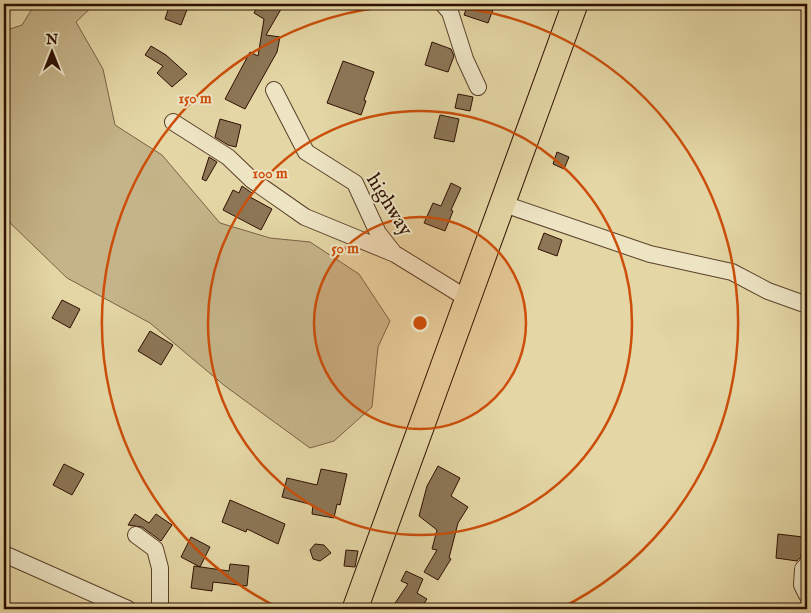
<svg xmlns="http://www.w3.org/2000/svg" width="811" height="613" viewBox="0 0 811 613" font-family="'IM FELL English',serif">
	<rect width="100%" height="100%" fill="#e4d6a5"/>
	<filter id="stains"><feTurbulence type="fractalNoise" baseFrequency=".004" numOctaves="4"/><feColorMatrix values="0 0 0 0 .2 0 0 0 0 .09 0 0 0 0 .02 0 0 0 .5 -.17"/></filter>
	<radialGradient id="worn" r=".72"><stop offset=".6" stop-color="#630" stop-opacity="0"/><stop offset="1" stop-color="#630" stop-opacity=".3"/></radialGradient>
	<path fill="#c5b489" stroke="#796245" d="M35 4H95L76 22 103 69 115 125 162 155 220 223 270 238 310 242 359 274 390 321 378 347 372 407 334 441 310 448 225 386 150 323 67 278 4 217V31L22 25Z"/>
	<path fill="#8c7656" stroke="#2d0f01" d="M170 4 188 7 181 25 165 19Z
		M259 4H284L266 35 280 37 277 52 245 109 225 99 250 52 258 56 264 19 254 13Z
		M468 4H495L488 23 464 15Z
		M432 42 451 49 454 56 448 72 425 65Z
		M151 46 166 55 187 74 172 87 157 73 163 66 145 55Z
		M343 61 374 72 364 100 366 101 361 115 327 103Z
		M458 94 473 97 470 111 455 108Z
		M440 115 459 119 454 142 434 138Z
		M220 119 241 125 236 147 228 145 215 137Z
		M557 152 569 157 564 169 553 164Z
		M209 157 217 162 206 181 202 179Z
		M451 183 461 188 451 210 453 211 445 231 424 223 433 203 441 206Z
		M242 186 252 193 250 197 272 209 261 230 223 210 233 190 239 193Z
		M544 233 562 240 557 256 538 249Z
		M62 300 80 309 70 328 52 318Z
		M150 331 173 345 161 365 138 351Z
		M64 464 84 474 72 495 53 485Z
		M438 466 460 478 451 496 468 507 458 523 449 558 451 559 438 580 424 572 437 550 432 549 437 530 419 516 427 486Z
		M321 469 347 474 340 505 337 504 334 518 312 514 313 505 282 497 287 478 317 485Z
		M230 500 285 524 278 544 247 529 246 532 222 522Z
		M135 514 149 523 156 514 172 525 161 541 142 527 128 525Z
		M778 534 803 537 801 557 797 561 776 558Z
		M191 537 210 547 200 567 181 557Z
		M315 544 324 545 331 553 320 561 313 559 310 550Z
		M346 550 358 551 355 567 344 566Z
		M230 564 249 566 247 586 213 582 212 591 191 588 194 566 229 571Z
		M406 571 423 579 417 593 427 599 420 609H391L408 584 401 581Z"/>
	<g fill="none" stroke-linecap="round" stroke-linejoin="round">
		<defs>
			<path id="minor" d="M443 4 450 12 465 59 478 87
				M274 90 306 152 355 183 378 233 393 252
				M173 122 228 157 252 180 305 217 395 254 468 299
				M501 203 650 254 732 272 768 291 807 305
				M136 535 155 549 160 568V609
				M4 554 128 609
				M807 565 803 569 802 585 807 595"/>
			<path id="primary" d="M355 609 575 4"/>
		</defs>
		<use href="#minor" stroke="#5b412a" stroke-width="18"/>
		<use href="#primary" stroke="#2d0f01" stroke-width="27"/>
		<use href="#minor" stroke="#ede4c4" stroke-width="16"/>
		<use href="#primary" stroke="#e4d6a5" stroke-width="25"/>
	</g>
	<circle cx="420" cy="323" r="106" fill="#cc4e0a" fill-opacity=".12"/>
	<g fill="none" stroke="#cc4e0a" stroke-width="2.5">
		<circle cx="420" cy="323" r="106"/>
		<circle cx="420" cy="323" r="212"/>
		<path d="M281 609A318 318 0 1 1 559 609"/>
	</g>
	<g text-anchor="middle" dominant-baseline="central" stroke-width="4" stroke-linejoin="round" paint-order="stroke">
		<g font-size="20" fill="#2d0f01" stroke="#ede4c4">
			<text transform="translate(389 205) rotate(58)">highway</text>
		</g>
	</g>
	<circle cx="420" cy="323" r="8" fill="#cc4e0a" stroke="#ede4c4" stroke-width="2.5"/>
	<g font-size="15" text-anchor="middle" font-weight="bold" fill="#cc4e0a" stroke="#ede4c4" stroke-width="4" stroke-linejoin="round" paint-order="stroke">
		<text x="195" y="103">150 m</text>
		<text x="270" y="178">100 m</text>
		<text x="345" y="253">50 m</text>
	</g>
	<rect width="811" height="613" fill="none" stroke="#e4d6a5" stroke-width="20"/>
	<rect x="5" y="5" width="801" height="603" fill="none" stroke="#2d0f01" stroke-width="2.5"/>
	<rect x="10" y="10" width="791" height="593" fill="none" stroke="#2d0f01"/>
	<g transform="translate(52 52)" stroke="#ede4c4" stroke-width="4" paint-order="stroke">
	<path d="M0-4L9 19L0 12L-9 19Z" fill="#2d0f01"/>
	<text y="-8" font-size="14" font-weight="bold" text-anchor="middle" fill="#2d0f01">N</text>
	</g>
	<rect width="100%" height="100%" filter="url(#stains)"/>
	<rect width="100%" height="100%" fill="url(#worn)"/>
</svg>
